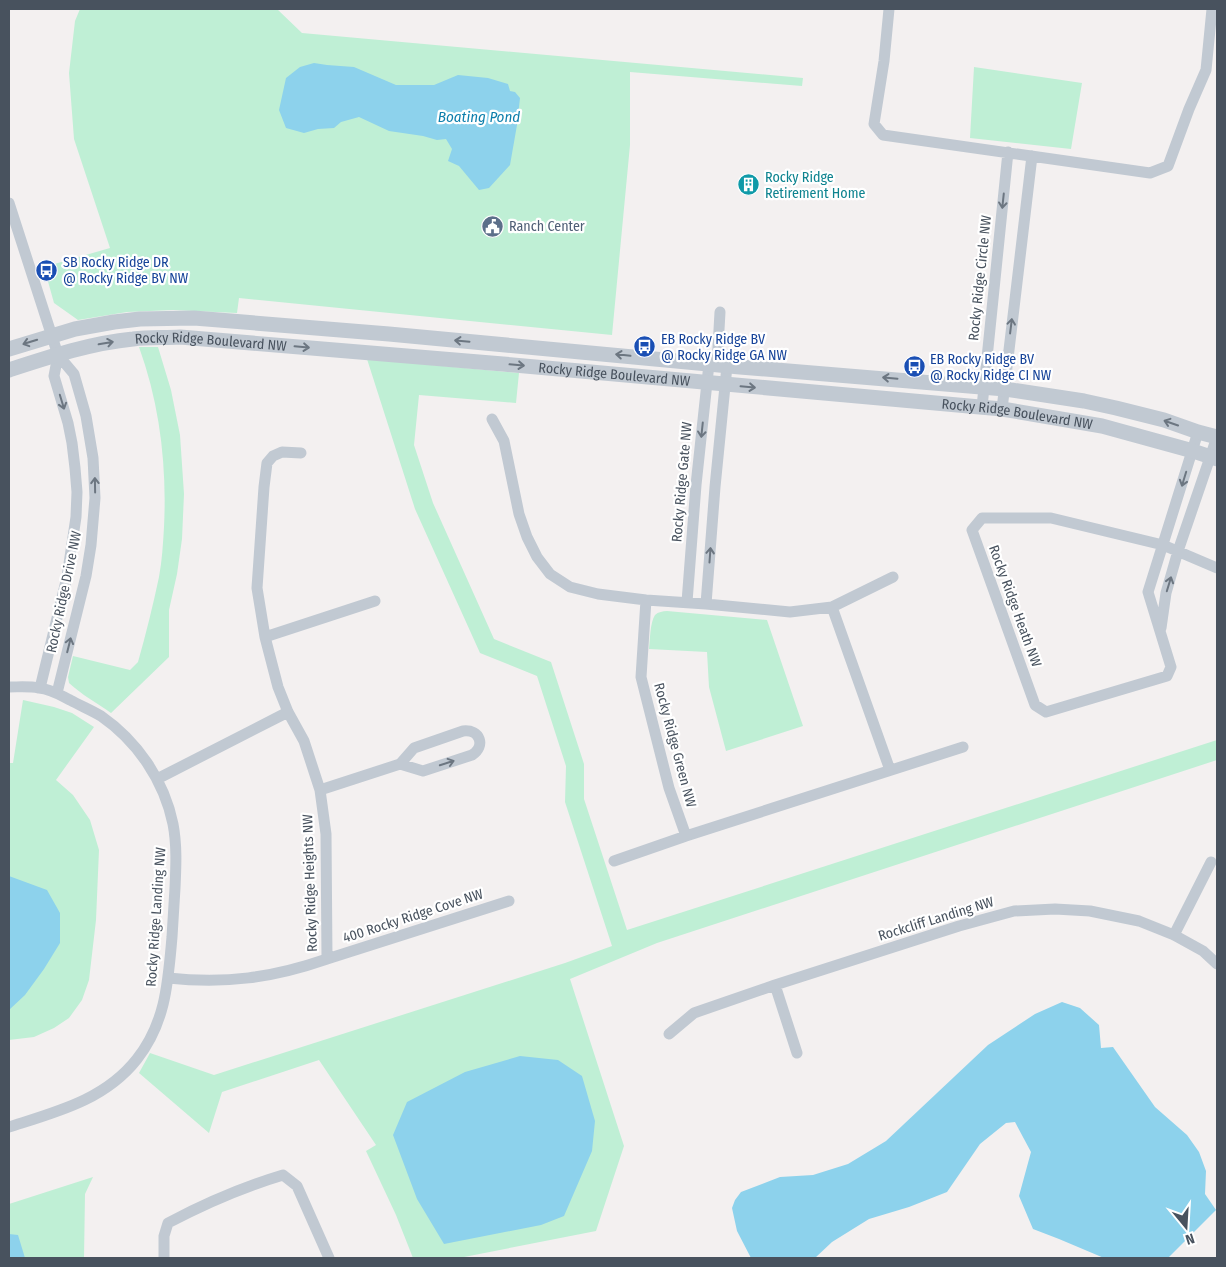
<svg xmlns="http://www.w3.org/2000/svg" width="1226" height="1267" viewBox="0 0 1226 1267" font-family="'Fira Sans Condensed',sans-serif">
	<rect width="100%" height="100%" fill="#f3f0f0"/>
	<path fill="#bfefd5" d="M80 9H277L302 33 803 78 802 86 630 72V145L612 335 239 298 237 313 173 310 127 312 78 320 54 303 44 267 110 248 74 139 69 73 75 21Z
		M974 67 1082 83 1071 149 970 138Z
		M139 347H158L171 390 180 435 184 494 182 539 177 574 169 610V657L111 713C97 703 82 695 69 683L68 677 73 656 130 670 138 662C146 634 153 605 159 577 162 561 163 544 164 527 167 466 160 405 139 347Z
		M367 359 519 373 516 403 419 395 414 445 433 503 494 639 551 662 584 764V799L627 930 1217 740V760L657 943 570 979 624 1146 596 1231 459 1258H413L396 1215 366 1151 376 1145 319 1060 222 1092 209 1133 139 1073 150 1053 214 1075 565 963 612 946 565 802 566 766 537 676 480 653 415 509Z
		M667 611 767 620 803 726 726 751 709 687 707 652 649 649C650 641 650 622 655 615 658 612 663 611 667 611Z
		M23 700 54 707 72 713 94 727 56 780 73 795 90 820 99 850 96 920 89 980 82 1000 69 1018 54 1028 34 1037 9 1040V763H13Z
		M93 1177 85 1194 84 1258H9V1204Z"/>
	<path fill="#8dd2ec" d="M314 63 327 65 354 67 396 85H434L458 75 488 78 508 84 510 91 515 92 520 98 517 125 510 165 489 188 479 190 459 166 448 161 452 149 446 139 437 140 423 136 389 131 359 117 341 122 334 128 318 129 304 133 286 128 279 110 286 78 300 67Z
		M9 876 47 890 60 913V943L44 969 25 995 9 1010Z
		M1062 1002 1080 1008 1099 1025 1101 1048 1113 1047 1155 1107 1187 1135 1199 1152 1206 1171 1205 1194 1216 1210 1168 1258H1104L1059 1239 1033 1229 1019 1196 1031 1152 1015 1122 1006 1123 980 1144 947 1192 909 1207 869 1219 832 1242 815 1258H751L737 1231 732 1208 735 1200 741 1192 780 1177 813 1175 848 1164 886 1141 988 1045 1035 1014Z
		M520 1056 558 1060 582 1076 595 1121 592 1151 564 1216 541 1225 444 1244 417 1199 393 1135 407 1102 465 1072Z
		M9 1234 18 1235 25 1258H9Z"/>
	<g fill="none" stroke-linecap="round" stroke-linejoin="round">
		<path stroke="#c1c9d2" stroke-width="11" d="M889 9 884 61 874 124 883 135 1150 173 1168 166 1189 109 1206 70 1212 9
			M9 203 58 355 74 374 86 416 93 458 95 498 91 545 86 576 57 693
			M717 365 720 312
			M982 407 1008 152
			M1002 409 1032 156
			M492 419 504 441 519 514 527 537 537 557 550 574 570 587 598 594 646 600 706 604 790 612 832 607 890 770
			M1198 432 1148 592 1171 667 1167 676 1046 712 1035 705 972 530 982 518H1051L1163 545 1217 568
			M646 600 641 677 669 788 686 836
			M687 602 696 485 709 364
			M706 604 715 487 727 366
			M832 607 893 577
			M1161 628 1166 593 1178 551 1217 437
			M265 637 375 601
			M9 687C19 687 29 686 39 688 51 689 60 695 70 700 81 706 91 710 101 716 137 741 164 780 173 824 177 845 176 866 175 888 174 904 173 921 172 937 168 982 166 1022 137 1059 105 1100 56 1112 9 1127
			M40 688 67 577 76 517 77 492 75 468 72 443 68 423 54 376 58 355
			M157 779 288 712
			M320 790 400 764 414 748 463 731C480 729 486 746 472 755L423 771 400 764
			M614 861 686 836 963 747
			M1174 935 1211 862
			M327 959 509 901
			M168 978C226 984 272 978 327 959L326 834 320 790 304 741 288 712 278 687 265 637 257 588 264 487 267 463 273 456 282 452 301 453
			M775 985 797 1053
			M669 1034 694 1013 775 985 959 926 1014 911 1055 909 1090 911 1139 921 1174 935 1203 951 1217 964
			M164 1258V1236L168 1223C204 1204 243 1187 283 1175L297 1186 329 1258"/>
		<g stroke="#c1c9d2" stroke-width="15">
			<path d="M9 349 75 329 114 322 140 319 194 318 389 334 740 367 1005 389 1084 401 1116 408 1164 420 1198 432 1217 437"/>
			<path id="s1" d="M9 370C49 357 91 343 133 339 149 337 165 338 180 337L503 364 1002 409 1102 426 1193 451 1217 459"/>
		</g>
	</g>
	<defs><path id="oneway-shaft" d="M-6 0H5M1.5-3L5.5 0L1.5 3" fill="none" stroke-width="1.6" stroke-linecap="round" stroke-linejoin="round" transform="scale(1.25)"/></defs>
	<g stroke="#6c7681">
		<use href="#oneway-shaft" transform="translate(1003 201) rotate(96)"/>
		<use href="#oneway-shaft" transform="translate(1011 326) rotate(-83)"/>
		<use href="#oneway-shaft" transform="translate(462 341) rotate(-175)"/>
		<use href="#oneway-shaft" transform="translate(30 342) rotate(163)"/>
		<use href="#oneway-shaft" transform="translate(106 343) rotate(-10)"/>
		<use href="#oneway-shaft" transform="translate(302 347) rotate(5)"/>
		<use href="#oneway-shaft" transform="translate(623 355) rotate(-174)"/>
		<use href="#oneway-shaft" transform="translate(517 365) rotate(5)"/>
		<use href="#oneway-shaft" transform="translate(890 378) rotate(-175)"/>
		<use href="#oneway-shaft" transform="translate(748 387) rotate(5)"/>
		<use href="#oneway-shaft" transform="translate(62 402) rotate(73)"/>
		<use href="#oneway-shaft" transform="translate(1171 423) rotate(-161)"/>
		<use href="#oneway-shaft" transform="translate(702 430) rotate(96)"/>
		<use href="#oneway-shaft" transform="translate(1184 479) rotate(107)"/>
		<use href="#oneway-shaft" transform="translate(95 485) rotate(-91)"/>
		<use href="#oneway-shaft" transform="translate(710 555) rotate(-86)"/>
		<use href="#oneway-shaft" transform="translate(1169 584) rotate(-73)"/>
		<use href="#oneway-shaft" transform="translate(69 645) rotate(-76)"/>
		<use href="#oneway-shaft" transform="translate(447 763) rotate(-18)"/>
	</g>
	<defs>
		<symbol id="building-disc" viewBox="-11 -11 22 22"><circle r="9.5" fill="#0f9aa8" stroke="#fff"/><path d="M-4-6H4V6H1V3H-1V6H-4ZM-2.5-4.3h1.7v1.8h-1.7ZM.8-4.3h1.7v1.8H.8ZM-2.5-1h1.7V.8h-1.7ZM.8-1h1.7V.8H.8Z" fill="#fff"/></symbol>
		<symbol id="civic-disc" viewBox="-11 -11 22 22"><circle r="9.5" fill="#5c6f8a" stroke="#fff"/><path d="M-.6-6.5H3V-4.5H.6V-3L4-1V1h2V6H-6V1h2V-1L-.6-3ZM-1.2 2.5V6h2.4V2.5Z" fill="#fff"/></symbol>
		<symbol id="bus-disc" viewBox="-11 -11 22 22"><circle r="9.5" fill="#1a4fb4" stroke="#fff"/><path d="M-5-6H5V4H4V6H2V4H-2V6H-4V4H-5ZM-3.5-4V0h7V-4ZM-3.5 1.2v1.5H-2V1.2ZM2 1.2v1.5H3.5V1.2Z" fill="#fff"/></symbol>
	</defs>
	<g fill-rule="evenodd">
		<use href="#building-disc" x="736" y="172" width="25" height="25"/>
		<use href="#civic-disc" x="480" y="214" width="25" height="25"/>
		<use href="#bus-disc" x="34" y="258" width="25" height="25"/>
		<use href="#bus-disc" x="632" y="334" width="25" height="25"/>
		<use href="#bus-disc" x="902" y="354" width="25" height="25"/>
	</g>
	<g text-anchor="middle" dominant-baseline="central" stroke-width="4.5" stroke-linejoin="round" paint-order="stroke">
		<g font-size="14" fill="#0d838f" stroke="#fff" text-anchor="start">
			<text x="765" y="177">Rocky Ridge<tspan x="765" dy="16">Retirement Home</tspan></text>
		</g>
		<g font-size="14" fill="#4e5e75" stroke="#fff" text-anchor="start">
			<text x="509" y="226">Ranch Center</text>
		</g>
		<g font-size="14" fill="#164399" stroke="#fff" text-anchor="start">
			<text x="63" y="262">SB Rocky Ridge DR<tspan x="63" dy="16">@ Rocky Ridge BV NW</tspan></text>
			<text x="661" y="339">EB Rocky Ridge BV<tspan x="661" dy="16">@ Rocky Ridge GA NW</tspan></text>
			<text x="930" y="359">EB Rocky Ridge BV<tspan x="930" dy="16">@ Rocky Ridge CI NW</tspan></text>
		</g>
		<g font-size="14" fill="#48525e" stroke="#fff">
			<text transform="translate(980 278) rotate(-84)">Rocky Ridge Circle NW</text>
			<text stroke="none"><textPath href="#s1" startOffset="206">Rocky Ridge Boulevard NW</textPath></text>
			<text stroke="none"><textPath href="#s1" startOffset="611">Rocky Ridge Boulevard NW</textPath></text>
			<text stroke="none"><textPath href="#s1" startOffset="1016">Rocky Ridge Boulevard NW</textPath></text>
			<text transform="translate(682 482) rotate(-85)">Rocky Ridge Gate NW</text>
			<text transform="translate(64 592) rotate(-78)">Rocky Ridge Drive NW</text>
			<text transform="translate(1015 606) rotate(70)">Rocky Ridge Heath NW</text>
			<text transform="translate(675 745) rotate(75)">Rocky Ridge Green NW</text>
			<text transform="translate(310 883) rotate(-92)">Rocky Ridge Heights NW</text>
			<text transform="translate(413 916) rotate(-18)">400 Rocky Ridge Cove NW</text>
			<text transform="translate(156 917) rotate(-86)">Rocky Ridge Landing NW</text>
			<text transform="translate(936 919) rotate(-17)">Rockcliff Landing NW</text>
		</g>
		<g font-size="15" font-style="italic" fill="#0d7fac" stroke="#fff">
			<text x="479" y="117">Boating Pond</text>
		</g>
	</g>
	<rect width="1226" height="1267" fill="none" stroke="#48525e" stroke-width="20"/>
	<g transform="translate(1186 1227) rotate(162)" stroke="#ffffff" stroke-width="4" paint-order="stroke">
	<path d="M0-4L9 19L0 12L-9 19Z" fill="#48525e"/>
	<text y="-8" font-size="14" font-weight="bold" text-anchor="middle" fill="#48525e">N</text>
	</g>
</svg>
